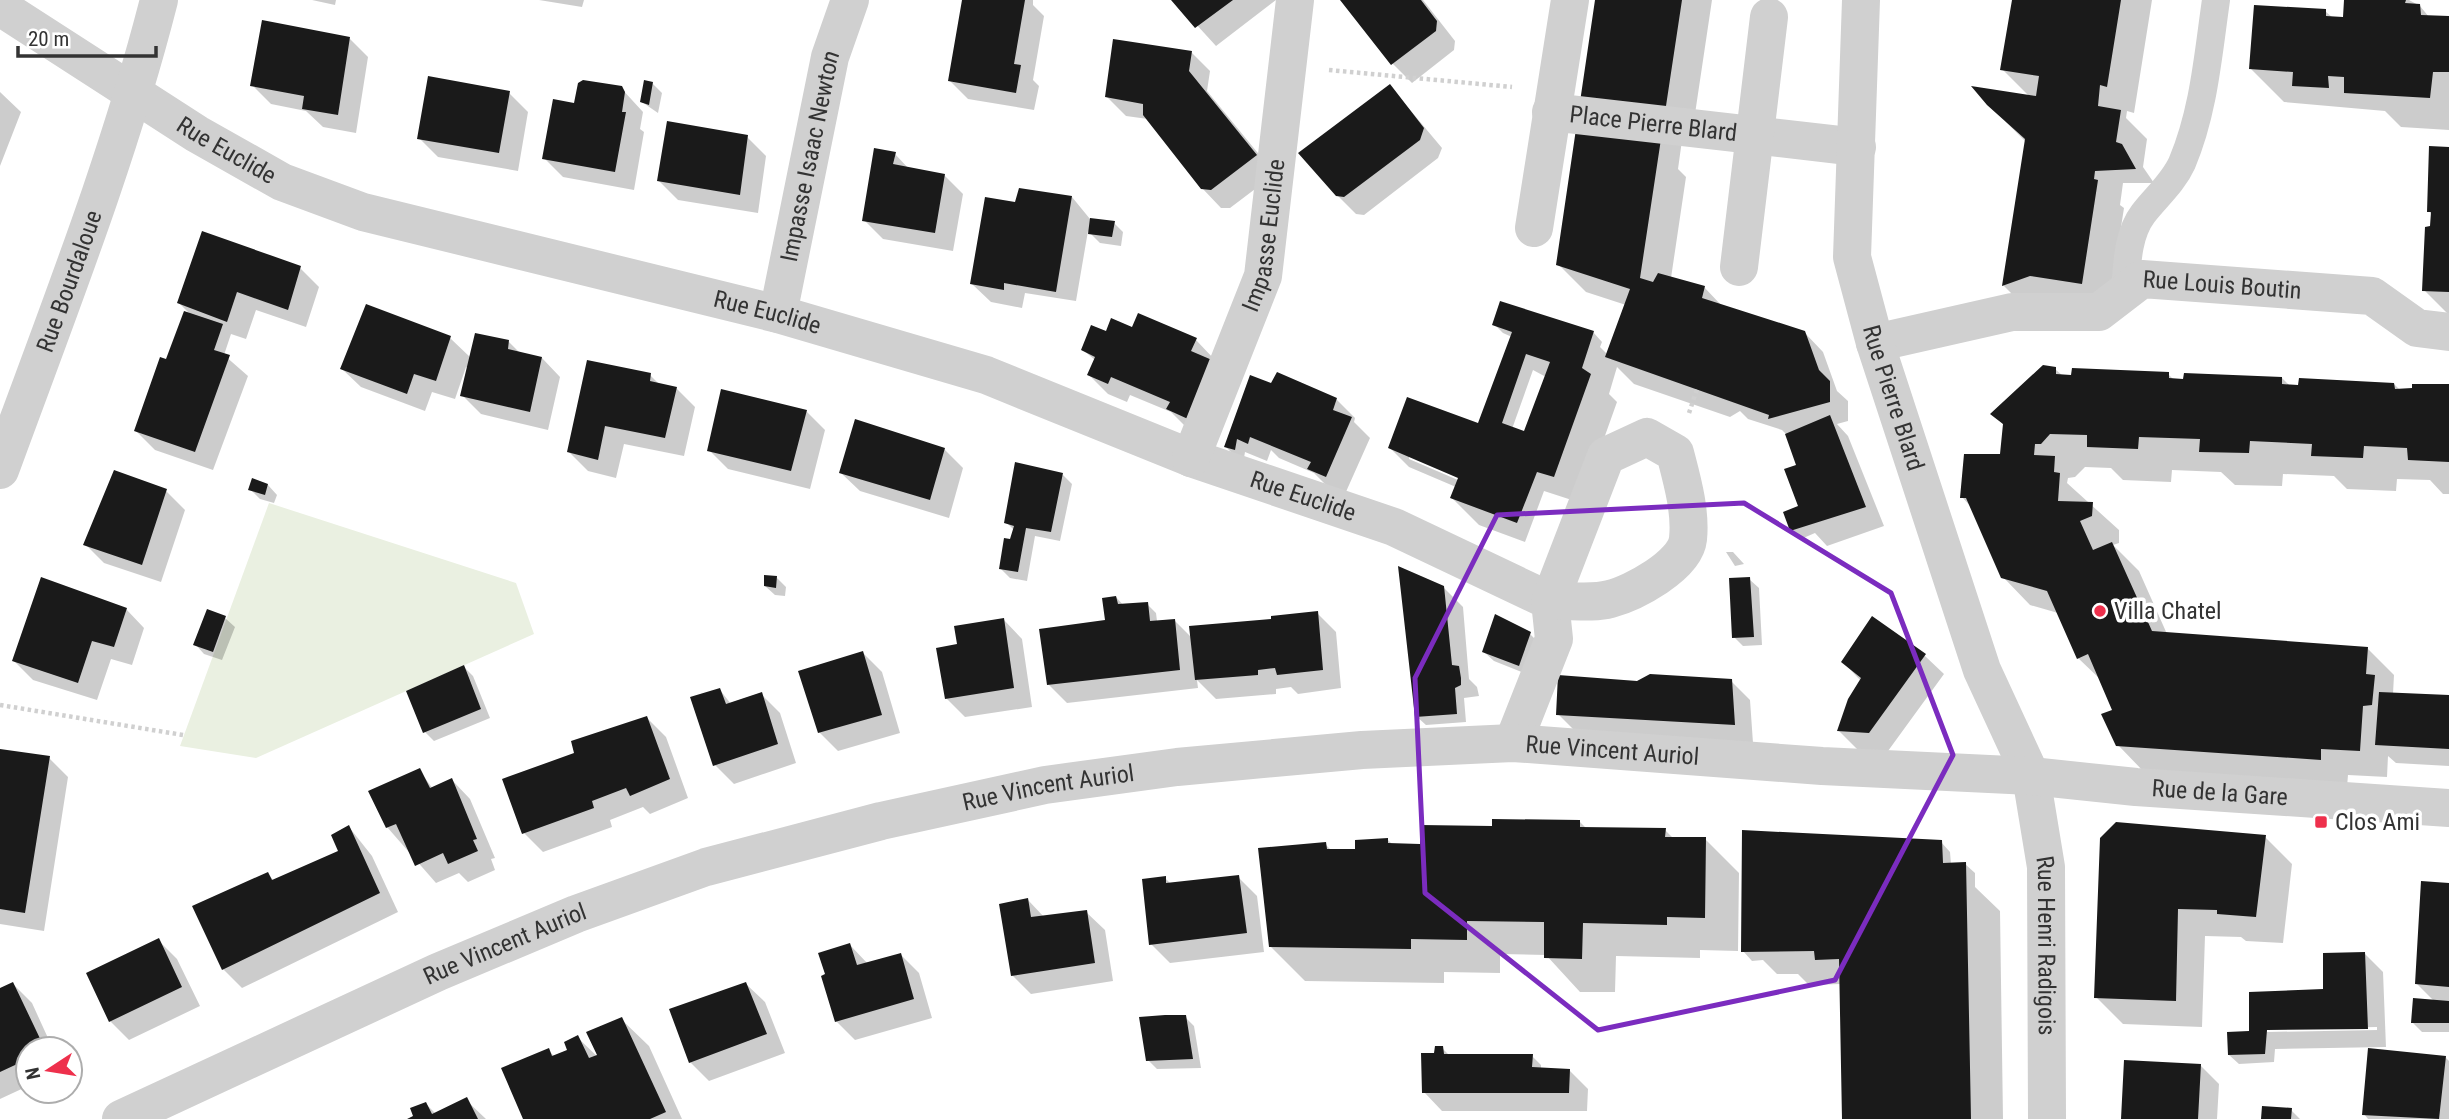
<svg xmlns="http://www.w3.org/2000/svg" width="2449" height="1119" viewBox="0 0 2449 1119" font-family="'Roboto Condensed',sans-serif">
	<rect width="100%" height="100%" fill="#fff"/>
	<path fill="#eaf0e1" d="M269 503 516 583 534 634 256 758 180 746Z"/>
	<path fill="#0003" fill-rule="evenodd" d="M312 0H336L335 5Z
		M539 0H584L582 7Z
		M963 0H1033V5L1044 16 1033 80 1039 86 1034 110 968 99 949 80Z
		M1174 0H1276L1216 46Z
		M1343 0H1423L1455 41 1454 50 1412 83 1393 64Z
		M1597 0H1712L1692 134 1683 133 1678 169 1686 177 1671 278 1704 287 1722 306 1804 332 1823 352 1837 391 1848 401V421L1837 424 1848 436 1884 526 1827 546 1815 533 1801 539 1791 530 1803 513 1799 466 1788 436 1782 430 1748 419 1740 411 1730 417 1634 384 1617 367 1609 394 1617 402 1581 503 1544 491 1525 542 1479 525 1452 498 1456 487 1409 467 1390 448 1479 427 1512 337 1503 333 1494 324 1593 332 1602 342 1600 347 1608 355 1626 305 1586 292 1558 264ZM1533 370 1546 377 1525 433 1512 429ZM1409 456 1467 479 1465 483 1409 459Z
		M2014 0H2152L2134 113 2127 111 2126 118 2147 139 2143 167 2154 183H2123L2120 205 2124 208 2108 310 2030 312 2003 285 2026 142 2006 122 2030 97 2002 69Z
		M2345 0H2409L2420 6 2429 17 2449 18V130L2401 127 2385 111 2284 102 2250 68 2325 11 2333 18H2344Z
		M350 39 368 57 356 133 323 127 306 111 271 104 252 85Z
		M1191 52 1210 71 1207 91 1275 174 1230 208H1221L1202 188 1148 119 1126 116 1107 97Z
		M652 83 662 93 658 113 642 102Z
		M1390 86 1442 148 1438 158 1364 215 1356 214 1337 195Z
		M621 88 643 112 640 129 644 132 634 190 563 177 544 158 575 105Z
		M0 92 21 112 0 166Z
		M509 93 528 112 518 171 438 157 419 138Z
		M747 137 766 156 758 213 678 200 659 181Z
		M2449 149V315L2424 290 2432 228V215L2429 211Z
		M895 154 909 169 944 175 963 194 953 251 883 239 864 220Z
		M1072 197 1090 219 1114 223 1123 232 1121 246 1100 243 1088 231 1076 301 1025 293 1022 308 991 302 972 284Z
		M300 268 319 287 306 327 256 310 246 339 231 334 224 355 248 376 213 470 155 450 136 431 167 361 192 316 179 303Z
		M1133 330 1196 340 1214 359 1187 428 1171 412 1130 395 1127 402 1108 394 1089 375 1095 360 1083 350 1107 333Z
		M450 338 471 358 508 341 520 353 542 358 560 377 548 430 481 414 462 395 468 368 466 367 455 399 432 392 425 411 361 387 342 369Z
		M2055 369 2063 376 2168 374 2174 380 2282 378 2290 386 2394 384 2400 390 2449 386V494H2443L2430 480 2397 479 2396 491 2347 489 2334 476 2283 474 2282 486 2235 485 2221 472 2172 470 2171 482 2123 480 2111 468 2085 467 2075 477 2068 478 2067 483 2119 530V543L2113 545 2139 571 2167 634 2367 648 2394 675 2393 694 2449 697V766L2396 763 2388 756 2387 777 2348 775 2347 787 2145 773 2118 745 2114 711 2101 680 2078 658 2058 613 2030 605 2003 577 1972 508 1962 497 2002 456 2005 426 1993 414Z
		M650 375 660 385 676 388 695 407 684 456 624 444 616 478 588 471 569 452Z
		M1251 377 1272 386 1336 399 1355 418 1354 422 1370 438 1345 494 1328 487 1314 473 1279 458 1271 450 1267 461 1245 452 1244 458 1235 456 1226 447Z
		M806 411 825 430 810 489 728 469 709 450Z
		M944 449 963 468 949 518 860 491 841 473Z
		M1063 475 1072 484 1060 541 1035 536 1027 581 1010 578 1001 569 1014 530 1006 522Z
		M268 485 277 495 274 503 260 499 250 489Z
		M166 491 185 510 161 582 104 563 85 544Z
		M1726 552H1733L1744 564 1735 566Z
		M776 577 786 587 785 596 775 595 765 586Z
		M1749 579 1759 588 1762 645 1743 646 1734 637Z
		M1443 587 1463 607 1469 679 1477 687 1479 696 1464 698 1466 722 1426 725 1416 716Z
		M1116 597 1124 606 1147 604 1156 613 1157 621 1174 620 1192 638 1317 613 1336 632 1341 688 1298 694 1291 687 1276 689V694L1216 699 1197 680 1198 688 1067 703 1048 684 1107 621Z
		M126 609 144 628 132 665 111 659 97 700 33 680 14 661Z
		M225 618 235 627 222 660 204 654 195 644Z
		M1004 620 1022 639 1032 707 965 717 946 698Z
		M1530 634 1539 643 1529 675 1494 661 1484 652Z
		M863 653 882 672 900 733 838 751 819 732Z
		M1925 656 1944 674 1888 751 1858 750 1839 731 1861 681 1843 662Z
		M464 667 473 676 490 718 434 741 425 732Z
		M1731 681 1750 700 1753 743 1577 733 1558 714 1637 683Z
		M720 690 731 704 761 694 780 713 796 763 734 784 715 765Z
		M647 718 666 737 688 798 650 814 643 807 610 820 612 827 543 852 524 833 577 754Z
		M0 751 49 758 68 777 44 931 0 924Z
		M419 770 433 789 452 780 470 799 495 858 491 859 495 870 468 882 459 873 436 883 387 827Z
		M1580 822 1587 829 1665 830 1674 839H1705L1739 873 1738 951 1700 950V958L1616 956 1615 992H1580L1546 955 1500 954V973L1444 972V983L1305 981 1271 947 1325 844 1332 851H1357L1387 839 1393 845H1422L1494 827Z
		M349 827 372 856 398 912 242 988 223 969 268 874 274 881 340 852Z
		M2265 837 2292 864 2283 943 2246 941 2241 937 2205 936 2202 1027 2123 1024 2096 997 2102 838Z
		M1941 842 1950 852 1951 864H1965L1975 873V887L2000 911 2003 1119H1844L1841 984 1809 985 1798 974H1777L1763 960 1752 961 1743 951Z
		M1238 877 1257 896 1264 952 1170 963 1151 944 1165 878 1171 884Z
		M2449 884V1032H2422L2413 1023 2435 1002 2416 983Z
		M1028 900 1044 917 1086 912 1105 930 1113 981 1031 994 1012 975Z
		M158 940 177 959 200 1006 129 1040 110 1021Z
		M850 945 868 964 900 954 919 973 932 1018 855 1040 836 1021Z
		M2365 954 2383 972 2386 1047 2275 1049 2274 1062 2239 1064 2229 1055V1033H2254L2251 993 2325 990V955ZM2377 1027V1030L2267 1032V1029Z
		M13 984 32 1003 53 1049H28V1086L0 1099V990Z
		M746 984 765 1002 785 1053 709 1081 690 1062Z
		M1185 1017 1194 1026 1201 1068 1157 1069 1148 1060Z
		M621 1019 649 1046 682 1119H524L548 1050 555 1057 569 1051 578 1038 601 1060Z
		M1442 1048 1449 1055 1532 1056 1541 1065V1069L1569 1070 1588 1089 1587 1111H1442L1424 1092Z
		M2445 1057 2449 1061V1119H2368L2364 1114Z
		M2200 1065 2219 1084 2217 1119H2123Z
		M466 1100 486 1119H412L426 1104 436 1114Z
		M2291 1110 2300 1119H2263Z"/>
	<path fill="#1a1a1a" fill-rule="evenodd" d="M962 0H1025L1014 64 1021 65 1016 93 948 81Z
		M1171 0H1233L1195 28Z
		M1340 0H1421L1437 21 1436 31 1391 65Z
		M1595 0H1682L1640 278 1653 282 1658 273 1705 286 1702 298 1805 331 1819 370 1830 381V402L1768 419 1769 415 1605 357 1630 289 1556 265Z
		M2012 0H2121L2107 87 2100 85 2098 106 2121 110 2116 142 2122 144 2136 169 2095 171 2094 179 2098 180 2082 284 2030 276 2002 286 2025 139 1987 105 1971 86 2036 96 2039 76 2000 70Z
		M2344 0H2406L2405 3 2420 4 2421 15 2449 16V72H2433L2430 98 2344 93V77L2328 76 2329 88 2292 86 2293 72 2249 69 2254 5 2326 9V16L2343 17Z
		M262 20 350 37 338 115 302 109 304 96 250 86Z
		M1113 39 1192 51 1189 71 1257 155 1211 190 1201 189 1143 115V104L1105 97Z
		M428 76 510 91 499 153 417 139Z
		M583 80 622 86 625 92 622 112H626L615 172 542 159 553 99 574 103 578 83Z
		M644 80 653 82 649 105 640 102Z
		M1390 84 1424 128 1420 140 1344 197 1336 196 1298 153Z
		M667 121 748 135 740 195 657 181Z
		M2429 146 2449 147V292L2422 291 2425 227 2430 226 2431 212H2427Z
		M874 148 896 152 893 164 945 174 935 233 862 221Z
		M1019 188 1072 196 1056 292 1004 283V290L970 284 985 197 1015 202Z
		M1090 218 1115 221 1112 237 1088 234Z
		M202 231 301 266 288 310 237 292 227 322 177 303Z
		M1500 301 1594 331 1582 368 1591 374 1554 477 1537 472 1517 523 1450 498 1458 478 1388 448 1407 397 1478 423 1512 332 1492 325ZM1526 354 1550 362 1524 431 1502 423Z
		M366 304 451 336 436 381 414 374 407 394 340 369Z
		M184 311 223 324 214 350 230 355 195 452 134 431 160 357 166 359Z
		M1138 313 1197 338 1191 351 1212 360 1188 419 1166 409 1170 402 1111 377 1108 384 1087 375 1095 357 1081 350 1091 325 1106 331 1111 318 1132 327Z
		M475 333 509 340 508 349 542 357 530 412 460 396Z
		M587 360 651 373 650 381 677 387 665 438 605 426 598 460 567 452Z
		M2043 365 2056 367V374L2071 375 2072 368 2169 372V378L2183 379 2184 373 2282 377V384L2298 385 2299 378 2394 383 2395 389 2412 388V384H2449V462L2408 460 2407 448 2364 446 2363 458 2311 456 2312 444 2250 441 2249 453 2199 452 2200 439 2139 437 2138 449 2087 447V435L2050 434 2041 444H2035L2034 455 2055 456 2054 472 2060 473 2058 501 2093 502 2092 516 2080 521 2093 550 2112 542 2152 631 2368 647 2366 674 2375 675 2372 705 2363 706 2360 751 2321 749V760L2116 746 2101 714 2112 710 2088 654 2077 659 2047 591 2001 578 1966 498H1960L1964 454H2000L2003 424 1990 414Z
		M1277 372 1337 398 1333 410 1352 417 1326 477 1307 469 1311 462 1250 437 1248 444 1237 439 1235 450 1224 447 1250 375 1271 383Z
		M721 389 807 410 791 471 707 451Z
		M1830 415 1866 507 1790 531 1783 512 1798 506 1784 469 1796 465 1785 434Z
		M855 419 945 448 930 500 839 473Z
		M1015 462 1063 473 1051 532 1026 528 1018 572 999 569 1004 538 1010 539 1014 526 1004 523Z
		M114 470 167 489 142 565 83 545Z
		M252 478 268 484 265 495 248 490Z
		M1398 566 1444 586 1452 665 1459 666 1461 678V685L1455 688 1457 714 1415 717Z
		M764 575 777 576 776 588 764 586Z
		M41 577 127 608 114 647 92 641 78 683 12 661Z
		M1750 577 1754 637 1732 638 1729 578Z
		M1116 596 1118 604 1148 602 1150 621 1175 619 1180 670 1047 685 1039 629 1105 620 1102 598Z
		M207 609 226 616 213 652 193 645Z
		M1318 611 1323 670 1277 675 1275 668 1258 670V675L1195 680 1189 626 1271 619V616Z
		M1495 614 1531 632 1519 666 1482 652Z
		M1872 616 1926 654 1869 733 1837 731 1848 699 1861 678 1841 662Z
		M1004 618 1014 688 945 699 936 648 957 644 954 626Z
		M863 651 882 715 818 733 798 671Z
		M464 665 481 709 423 733 406 691Z
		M1650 674 1732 679 1735 725 1556 715 1558 675 1637 681Z
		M720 688 726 704 762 692 778 744 713 766 690 697Z
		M2379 692 2449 695V749L2375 745Z
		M647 716 670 779 630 796 626 788 592 801 594 808 522 834 502 779 574 753 571 741Z
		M0 749 50 756 25 913 0 909Z
		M420 768 430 788 452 778 477 839 473 840 478 851 448 864 443 853 415 866 396 824 386 828 368 791Z
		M1492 819 1580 820V827L1666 828 1665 837H1706L1705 918 1667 917V925L1583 923 1582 959 1544 958V922L1467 921V940L1411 939V949L1269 947 1258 848 1326 842 1327 849H1355V840L1388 838V843L1420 844 1421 825 1492 826Z
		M2116 822 2266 835 2256 917 2217 914V910L2178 909 2176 1001 2094 998 2100 838Z
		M349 825 380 893 222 970 192 906 268 872 272 880 338 851 331 835Z
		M1742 830 1942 840 1943 863 1966 862 1971 1119H1842L1839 959 1815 960 1814 951 1741 952Z
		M1239 875 1247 933 1149 945 1142 879 1166 876V883Z
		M2421 881 2449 883V987L2415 984Z
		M1028 898 1031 917 1087 910 1095 963 1011 976 999 904Z
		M159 938 182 987 109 1022 86 973Z
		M850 943 857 965 901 953 914 999 835 1022 821 976 825 974 818 953Z
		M2365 952 2368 1029 2267 1030 2265 1054 2228 1055 2227 1032 2249 1031V992L2323 989V953Z
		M13 982 45 1049H28V1059L0 1072V988Z
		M746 982 767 1034 689 1063 669 1009Z
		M2413 998 2449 1001V1023H2411Z
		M1165 1015H1186L1193 1059 1146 1061 1139 1017Z
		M622 1017 666 1112 650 1119H523L501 1068 549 1048 552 1056 567 1050 564 1042 578 1035 589 1058 597 1055 586 1032Z
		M1435 1046H1443L1444 1054H1533L1532 1067 1570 1069 1569 1093H1422L1421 1053H1434Z
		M2368 1048 2446 1056 2439 1119 2362 1115Z
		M2124 1060 2201 1064 2198 1119H2121Z
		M467 1097 478 1119H407L413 1116 410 1108 426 1102 432 1114Z
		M2262 1106 2292 1108 2291 1119H2261Z"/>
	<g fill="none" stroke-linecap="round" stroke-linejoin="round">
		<path stroke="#d0d0d0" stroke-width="4.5" stroke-dasharray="3.5 3.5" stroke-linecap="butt" d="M1329 70 1512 87
			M1689 413 1697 389
			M0 705 183 735"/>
		<path stroke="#d0d0d0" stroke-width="28" d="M2125 292C2127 267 2127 235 2143 214 2156 197 2173 183 2182 163 2204 111 2208 55 2216 0"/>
		<g stroke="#d0d0d0" stroke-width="38">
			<path id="s1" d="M0 7 197 134 282 182 363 212 778 314 986 375 1191 458 1394 527 1550 601 1554 639 1513 743"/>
			<path id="s2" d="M1551 112 1857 147"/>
			<path d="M1534 228 1570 0"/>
			<path d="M1739 267 1769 17"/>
			<path id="s3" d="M778 314 830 57 850 0"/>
			<path id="s4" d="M1875 343 2012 312H2099L2142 279 2372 296 2417 328 2449 332"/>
			<path d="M1647 437 1675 453C1682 480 1691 511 1688 539 1685 566 1633 593 1610 599 1592 604 1569 600 1550 601L1606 456Z"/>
			<path id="s5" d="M1191 458 1263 276 1295 0"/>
			<path id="s6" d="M0 470C57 314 118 161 159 0"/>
		</g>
		<g stroke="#d0d0d0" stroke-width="38">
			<path id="s7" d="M1861 0 1852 257 1875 343 1982 670 2031 776 2046 867 2047 1119"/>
			<path id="s8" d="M121 1119 438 972 576 914 706 867 881 821 1045 785 1177 767 1362 750 1513 743 1822 766 2031 776 2136 787 2449 808"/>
		</g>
	</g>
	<path fill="none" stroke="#7b2cbf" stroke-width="5" stroke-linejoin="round" d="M1744 503 1891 593 1953 755 1835 980 1598 1030 1425 893 1415 678 1497 515Z"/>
	<g fill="#ee304c" stroke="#fff" stroke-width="2.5">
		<circle cx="2100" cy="611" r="7"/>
		<rect x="2314" y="815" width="14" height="14" rx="3.5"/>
	</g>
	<g text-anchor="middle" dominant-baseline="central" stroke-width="7" stroke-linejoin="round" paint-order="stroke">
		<g font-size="24" fill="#333" stroke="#fff">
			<text stroke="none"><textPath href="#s2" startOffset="103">Place Pierre Blard</textPath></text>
			<text stroke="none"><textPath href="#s1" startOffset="268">Rue Euclide</textPath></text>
			<text stroke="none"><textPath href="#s3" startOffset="161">Impasse Isaac Newton</textPath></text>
			<text stroke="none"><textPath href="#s5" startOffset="236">Impasse Euclide</textPath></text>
			<text stroke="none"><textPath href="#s6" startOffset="201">Rue Bourdaloue</textPath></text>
			<text stroke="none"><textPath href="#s4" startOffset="362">Rue Louis Boutin</textPath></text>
			<text stroke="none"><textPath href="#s1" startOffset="835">Rue Euclide</textPath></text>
			<text stroke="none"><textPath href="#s7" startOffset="404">Rue Pierre Blard</textPath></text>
			<text stroke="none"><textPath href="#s1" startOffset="1402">Rue Euclide</textPath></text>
			<text stroke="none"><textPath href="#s8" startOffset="1556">Rue Vincent Auriol</textPath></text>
			<text stroke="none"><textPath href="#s8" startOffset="989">Rue Vincent Auriol</textPath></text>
			<text stroke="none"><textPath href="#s8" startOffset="2165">Rue de la Gare</textPath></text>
			<text stroke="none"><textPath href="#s8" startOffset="422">Rue Vincent Auriol</textPath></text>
			<text stroke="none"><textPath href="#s7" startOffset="978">Rue Henri Radigois</textPath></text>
		</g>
		<g font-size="24" fill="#333" stroke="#fff" text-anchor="start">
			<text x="2114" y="611">Villa Chatel</text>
			<text x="2335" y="822">Clos Ami</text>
		</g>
	</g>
	<g transform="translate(49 1070) rotate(258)"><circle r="33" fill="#ffffff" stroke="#adadad" stroke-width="2"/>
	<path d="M0-5L12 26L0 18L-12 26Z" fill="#ee304c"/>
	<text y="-10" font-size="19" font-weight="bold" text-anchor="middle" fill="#333333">N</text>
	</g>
	<path d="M18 46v10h138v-10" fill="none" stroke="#333333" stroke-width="3.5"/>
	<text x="28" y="46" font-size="21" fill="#333333" stroke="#ffffff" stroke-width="5" paint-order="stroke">20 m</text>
</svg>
